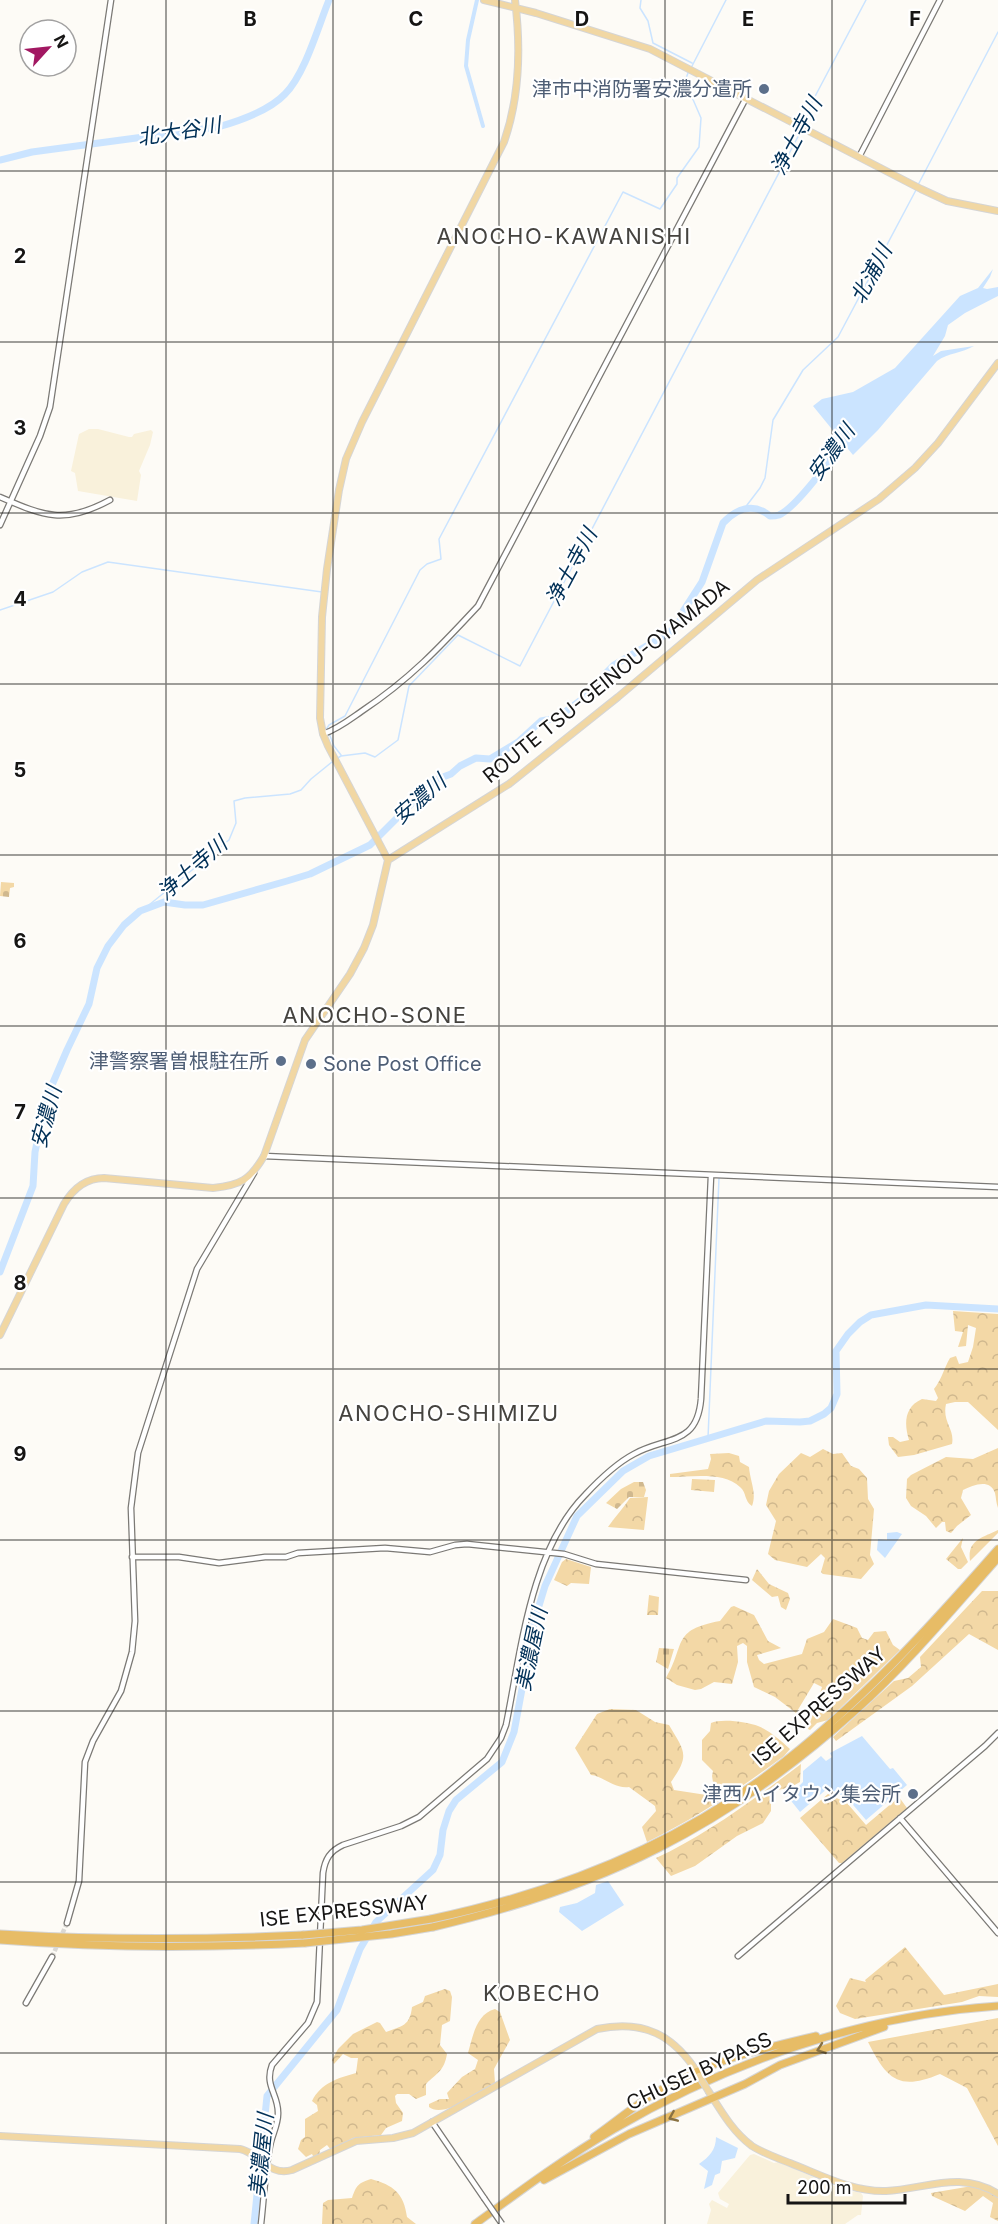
<svg xmlns="http://www.w3.org/2000/svg" width="998" height="2224" viewBox="0 0 998 2224" font-family="Inter,'Noto Sans JP',sans-serif">
	<defs>
		<pattern id="forest-crowns" width="20" height="18" patternUnits="userSpaceOnUse" patternTransform="scale(1.5)"><rect width="20" height="18" fill="#f3d8a6"/><path d="M2 6a3 3 0 1 1 6 0M12 15a3 3 0 1 1 6 0" fill="none" stroke="#d0b88e"/></pattern>
		<pattern id="cemetery-stones" width="16" height="16" patternUnits="userSpaceOnUse" patternTransform="scale(1.5)"><rect width="16" height="16" fill="#f3d8a6"/><path d="M2 7V4a2 2 0 0 1 4 0v3zM10 15v-3a2 2 0 0 1 4 0v3z" fill="#d0b88e"/></pattern>
	</defs>
	<rect width="100%" height="100%" fill="#fdfbf6"/>
	<path fill="#f9f1db" d="M89 429H98L129 437H132L134 434 151 430 153 432 150 445 139 471 141 475 137 501 78 491 75 473 71 471 79 434Z
		M754 2154 774 2163 778 2162 842 2189 861 2193 863 2196 861 2215H858L845 2224H707L711 2210 709 2204 712 2200 727 2208 729 2204 720 2199 718 2193 750 2155Z"/>
	<path fill="url(#forest-crowns)" d="M953 1311 998 1314V1430L968 1402H955L946 1404C942 1422 955 1429 952 1444L914 1455 898 1457 889 1445 888 1437H893L900 1442 909 1440C904 1424 904 1407 922 1399L936 1401 938 1398 934 1389C942 1379 944 1368 950 1358L956 1356 959 1364 968 1362 973 1347 976 1328 968 1325 966 1346 958 1347 963 1332 955 1331Z
		M998 1448V1508C996 1503 996 1497 995 1493 990 1478 973 1485 963 1490L961 1498 971 1515 957 1526 951 1533 946 1531 945 1522H942L936 1528 926 1516 911 1506 906 1498 907 1479 911 1475 946 1457 973 1459Z
		M823 1449 833 1454 842 1453 851 1466 859 1469 867 1478 868 1499 874 1509 870 1555 874 1564 861 1579 823 1574 821 1572 825 1558 821 1554 807 1567 775 1560 768 1554 776 1521 766 1505 769 1491 779 1474 801 1453 810 1457Z
		M729 1453 739 1456 740 1462 749 1467C750 1481 757 1493 752 1506 744 1501 747 1493 740 1487 724 1471 690 1477 670 1477V1474L708 1469 711 1459 710 1454Z
		M692 1479 715 1480 714 1492 691 1490Z
		M648 1497 644 1530 608 1527C615 1517 624 1507 630 1498Z
		M998 1530V1533L970 1561C967 1540 982 1538 998 1530Z
		M963 1538 961 1547 968 1562 961 1569H958L946 1559Z
		M566 1559 591 1567 589 1584 571 1583 567 1586 554 1580 562 1562Z
		M757 1569 769 1584 788 1593 790 1599 786 1610 781 1607 778 1596 772 1597 752 1580Z
		M982 1591H998V1650L969 1634 912 1686 836 1741 833 1737 894 1681 908 1678 921 1667 920 1657Z
		M649 1595 659 1597 658 1615H647Z
		M734 1606 754 1615 768 1641 781 1648 757 1655 759 1660 764 1664 802 1654 807 1639 824 1632 833 1619 857 1628 862 1638 868 1640 874 1632 886 1631 893 1645 900 1650 828 1720 817 1723 810 1730 808 1729 822 1687 814 1683 796 1713 775 1697 754 1687 747 1662V1646L743 1643 737 1646 738 1662 732 1684 714 1682 701 1689 695 1690 677 1685 666 1678C686 1644 671 1630 720 1621L731 1607Z
		M610 1709 636 1710 655 1722 669 1725C685 1752 690 1755 671 1782L674 1790 713 1796 715 1794 712 1776 713 1771 702 1760V1740L710 1731 711 1723C721 1718 749 1722 758 1726 770 1731 781 1741 790 1749L784 1756C741 1788 696 1818 647 1842L642 1827 656 1811 655 1806 629 1787C614 1789 603 1776 591 1775L575 1748 597 1714Z
		M801 1764 800 1782 791 1787 774 1791 771 1796V1811L763 1823 737 1836 695 1866 671 1876 656 1858C706 1835 757 1797 801 1764Z
		M828 1794 847 1803 866 1825 899 1797 907 1808 842 1863H839L800 1818Z
		M905 1947 944 1995 998 1984V1997L979 1996 962 2002 855 2019 840 2013 836 2006 850 1978 866 1982 865 1980Z
		M445 1989 450 1991 452 1997 450 2021 442 2025 440 2045 447 2054C444 2071 438 2072 426 2084V2095L416 2099 409 2094H397L395 2096 396 2103 403 2113 402 2121 386 2128 381 2135 353 2138 331 2150 327 2145 320 2150 319 2156 314 2158 312 2154 306 2157 298 2149 301 2140 305 2137V2119L318 2111 317 2105 312 2101C321 2083 338 2078 356 2073L358 2058H351L343 2054 334 2064 332 2060 338 2049 353 2034 377 2022 380 2023 386 2032C402 2026 410 2026 412 2007L423 2002 425 1996Z
		M495 2009 500 2012 510 2040 494 2069 495 2083C481 2092 443 2119 429 2107V2104L440 2099H449L447 2093 462 2077 475 2069 478 2060 468 2053C473 2036 476 2014 495 2009Z
		M998 2018V2146L967 2088 940 2074C899 2091 887 2080 868 2042Z
		M371 2179C393 2185 404 2193 407 2217L416 2224H322L323 2203 328 2200 352 2198C356 2186 358 2183 371 2179Z
		M972 2186 986 2190 998 2197V2221L990 2217 993 2203 983 2196 965 2211 932 2196 931 2193Z"/>
	<path fill="url(#cemetery-stones)" d="M1 882 14 883V887L10 888 9 897 0 896Z
		M634 1482H643L646 1490 644 1497H629L617 1509 606 1503 621 1489Z
		M659 1648 674 1649 668 1669 656 1662Z"/>
	<path fill="#cbe4ff" d="M993 269 990 277 983 288 987 289 998 287V296L965 313 948 325 945 336 933 356 941 351 974 346C962 353 948 353 937 361L878 430 853 455 813 406 822 399 853 392 895 368 960 296 978 288Z
		M897 1532 902 1534 885 1558 877 1550 878 1539 887 1540V1533Z
		M862 1736 890 1769 893 1768 907 1785 866 1820 848 1799 828 1788 800 1812 788 1797 803 1782V1771L821 1756 826 1761 832 1757 830 1753Z
		M608 1881 624 1905 582 1931 559 1912 560 1907 577 1903 595 1893 596 1885Z
		M716 2137 738 2148 735 2158 722 2161 720 2173 715 2175 712 2185 704 2189 708 2171 699 2164C709 2157 716 2150 716 2137Z"/>
	<g fill="none" stroke-linecap="round" stroke-linejoin="round">
		<path stroke="#cbe4ff" stroke-width="1.5" d="M641 0 640 8 648 21 653 43 692 63
			M691 68 726 0
			M804 125 811 104 866 0
			M918 185 998 32
			M744 509 760 488 765 478 773 420 803 370 838 337 916 190
			M0 610 53 592 82 572 108 562 322 592
			M341 755 334 746 327 728 329 725 345 716 420 570 427 564 441 559 439 539 623 192 660 209 677 184V178L699 147 701 118 685 81 688 73
			M336 759 341 756 365 753 375 757 398 740 409 686 458 635 520 666 802 129
			M144 909 229 840 236 823 234 801 245 798 290 794 301 790 311 779 332 762
			M708 1438 719 1178"/>
		<path stroke="#cbe4ff" stroke-width="4" d="M477 0 468 40 466 66 483 126"/>
		<path stroke="#cbe4ff" stroke-width="7" d="M0 160 32 152 218 127C239 121 270 110 285 94 305 74 318 27 329 0
			M0 1272 33 1186 35 1152 44 1109 52 1085 67 1050 89 1004 97 968 108 946 124 925 140 911 164 902 185 905H203L287 881 310 874 370 845 435 780 451 774 460 766 476 758 490 759 518 742 541 721 557 718 594 690 602 677 614 665 667 634 679 624 682 613 702 582 723 523C736 509 753 502 770 516 773 516 776 516 779 515 793 509 825 469 832 455 836 447 836 438 842 429
			M254 2224 267 2096 337 2010 360 1949 376 1922 433 1870 440 1855 443 1830 449 1811 456 1800 502 1762 514 1732 535 1619 545 1586 577 1516 623 1471 649 1456 766 1421 800 1422 810 1421 824 1414 831 1408 837 1394 836 1351 848 1334 860 1322 871 1315 926 1305 998 1309"/>
		<path stroke="#dad8d4" stroke-width="4.5" stroke-dasharray="4.5 2" stroke-linecap="butt" d="M52 1957 67 1923"/>
		<defs>
			<path id="minor" d="M859 157 940 0
				M0 497C44 516 64 525 110 500
				M0 525 40 436 50 407 111 0
				M323 734C338 729 349 720 362 711 410 679 439 648 478 606L746 98
				M264 1156 998 1187
				M132 1557H179L219 1563 265 1557H286L298 1553 385 1548 430 1552 455 1545 467 1544 564 1554 596 1564 746 1580
				M900 1818 998 1933
				M67 1923 79 1881 85 1762 93 1741 121 1691 132 1652 135 1621 131 1508 138 1453 197 1269 254 1173
				M738 1956 985 1746 998 1733
				M26 2003 52 1957
				M432 2122 484 2198
				M261 2224C264 2198 265 2171 270 2146 272 2135 278 2125 278 2114 279 2095 264 2086 272 2065L308 2023 317 2002 323 1873C325 1859 330 1851 343 1845L401 1826 419 1817 487 1759 501 1738 506 1725C521 1652 530 1551 585 1495 599 1480 615 1464 634 1454 667 1436 697 1446 701 1399L711 1176"/>
			<path id="major" d="M484 0 536 13 650 49 921 189 947 201 998 211
				M388 860 328 746 323 734 320 718 322 617 327 569 339 490 346 459 362 422 504 142C520 96 521 48 515 0
				M0 1335 64 1204C73 1189 86 1178 104 1178L213 1188C241 1185 250 1180 264 1156L305 1040 350 974 364 948 373 925 388 860 509 784 618 697 757 580 879 499 915 468 938 443 998 363
				M709 2092C721 2111 733 2132 752 2146 763 2153 777 2158 790 2163 821 2175 852 2192 886 2191 926 2189 961 2170 998 2194
				M0 2136 240 2149C260 2153 269 2177 292 2170L356 2141 393 2138 413 2133 597 2029C644 2019 674 2035 699 2075"/>
			<path id="highway" d="M431 1919C554 1893 671 1848 771 1772 856 1708 928 1629 998 1549
				M433 1927C602 1888 726 1827 855 1711 907 1664 952 1610 998 1558
				M0 1934C101 1940 201 1940 303 1935
				M0 1940C102 1948 203 1948 305 1943
				M594 2137C614 2123 634 2106 655 2093 708 2061 756 2050 816 2036
				M544 2180 629 2134 745 2084 780 2065 884 2027
				M475 2224C520 2191 566 2157 614 2129 731 2061 863 2015 998 2006"/>
		</defs>
		<use href="#minor" stroke="#7b7975" stroke-width="7"/>
		<use href="#major" stroke="#d5d5d5" stroke-width="8"/>
		<use href="#highway" stroke="#d5d5d5" stroke-width="9"/>
		<use href="#minor" stroke="#fff" stroke-width="4.5"/>
		<use href="#major" stroke="#f1d7a3" stroke-width="6"/>
		<use href="#highway" stroke="#e7bc66" stroke-width="7"/>
		<defs>
			<path id="minor-bridge" d="M484 2198 502 2224"/>
			<path id="major-bridge" d="M699 2076 709 2092"/>
			<path id="highway-bridge" d="M303 1935 362 1930 431 1919
				M305 1943 391 1934 433 1927"/>
		</defs>
		<use href="#minor-bridge" stroke="#7b7975" stroke-width="7" stroke-linecap="butt"/>
		<use href="#major-bridge" stroke="#d5d5d5" stroke-width="8" stroke-linecap="butt"/>
		<use href="#highway-bridge" stroke="#d5d5d5" stroke-width="9" stroke-linecap="butt"/>
		<use href="#minor-bridge" stroke="#fff" stroke-width="4.5"/>
		<use href="#major-bridge" stroke="#f1d7a3" stroke-width="6"/>
		<use href="#highway-bridge" stroke="#e7bc66" stroke-width="7"/>
	</g>
	<defs><path id="oneway-chevron" d="M-2-3.5L2.5 0L-2 3.5" fill="none" stroke-width="1.6" stroke-linecap="round" stroke-linejoin="round" transform="scale(1.5)"/></defs>
	<g stroke="#897141">
		<use href="#oneway-chevron" transform="translate(821 2049) rotate(160)"/>
		<use href="#oneway-chevron" transform="translate(673 2117) rotate(157)"/>
	</g>
	<path fill="none" stroke="#161514" stroke-width="1.5" stroke-opacity="0.55" d="M166 0V2224M333 0V2224M499 0V2224M665 0V2224M832 0V2224M0 171H998M0 342H998M0 513H998M0 684H998M0 855H998M0 1026H998M0 1198H998M0 1369H998M0 1540H998M0 1711H998M0 1882H998M0 2053H998"/>
	<g fill="#5c6f8a" stroke="#fff" stroke-width="2">
		<circle cx="764" cy="89" r="6"/>
		<circle cx="281" cy="1061" r="6"/>
		<circle cx="311" cy="1064" r="6"/>
		<circle cx="913" cy="1794" r="6"/>
	</g>
	<g text-anchor="middle" dominant-baseline="central" stroke-width="4.5" stroke-linejoin="round" paint-order="stroke">
		<g font-size="20" fill="#4e5e75" stroke="#fff" text-anchor="end">
			<text x="752" y="89">津市中消防署安濃分遣所</text>
			<text x="269" y="1061">津警察署曽根駐在所</text>
			<text x="323" y="1064" text-anchor="start">Sone Post Office</text>
			<text x="901" y="1794">津西ハイタウン集会所</text>
		</g>
		<g font-size="20" fill="#161514" stroke="#fff">
			<text transform="translate(606 681) rotate(-39)">ROUTE TSU-GEINOU-OYAMADA</text>
			<text transform="translate(819 1706) rotate(-41)">ISE EXPRESSWAY</text>
			<text transform="translate(344 1911) rotate(-6)">ISE EXPRESSWAY</text>
			<text transform="translate(699 2071) rotate(-25)">CHUSEI BYPASS</text>
		</g>
		<g font-size="21" font-style="italic" fill="#013057" stroke="#fff">
			<text transform="translate(179 131) rotate(-9)">北大谷川</text>
			<text transform="translate(796 136) rotate(-62)">浄土寺川</text>
			<text transform="translate(871 274) rotate(-62)">北浦川</text>
			<text transform="translate(831 452) rotate(-54)">安濃川</text>
			<text transform="translate(571 567) rotate(-62)">浄土寺川</text>
			<text transform="translate(419 799) rotate(-41)">安濃川</text>
			<text transform="translate(192 868) rotate(-41)">浄土寺川</text>
			<text transform="translate(46 1117) rotate(-75)">安濃川</text>
			<text transform="translate(531 1649) rotate(-78)">美濃屋川</text>
			<text transform="translate(261 2155) rotate(-84)">美濃屋川</text>
		</g>
		<g font-size="22" letter-spacing="1.5" fill="#45433f" stroke="#fff">
			<text x="564" y="236">ANOCHO-KAWANISHI</text>
			<text x="375" y="1015">ANOCHO-SONE</text>
			<text x="449" y="1413">ANOCHO-SHIMIZU</text>
			<text x="542" y="1993">KOBECHO</text>
		</g>
	</g>
	<g font-size="20" text-anchor="middle" font-weight="bold" fill="#161514" stroke="#fff" stroke-width="4.5" stroke-linejoin="round" paint-order="stroke">
		<text x="250" y="26">B</text>
		<text x="416" y="26">C</text>
		<text x="582" y="26">D</text>
		<text x="748" y="26">E</text>
		<text x="915" y="26">F</text>
		<text x="20" y="263">2</text>
		<text x="20" y="435">3</text>
		<text x="20" y="606">4</text>
		<text x="20" y="777">5</text>
		<text x="20" y="948">6</text>
		<text x="20" y="1119">7</text>
		<text x="20" y="1290">8</text>
		<text x="20" y="1461">9</text>
	</g>
	<g transform="translate(48 48) rotate(63)"><circle r="28" fill="#ffffff" stroke="#a2a1a1" stroke-width="1.5"/>
	<path d="M0-4.5L10 22L0 15L-10 22Z" fill="#a21862"/>
	<text y="-9" font-size="16" font-weight="bold" text-anchor="middle" fill="#161514">N</text>
	</g>
	<path d="M788 2194v9h117v-9" fill="none" stroke="#161514" stroke-width="3"/>
	<text x="797" y="2194" font-size="18" fill="#161514" stroke="#ffffff" stroke-width="4.5" paint-order="stroke">200 m</text>
</svg>
